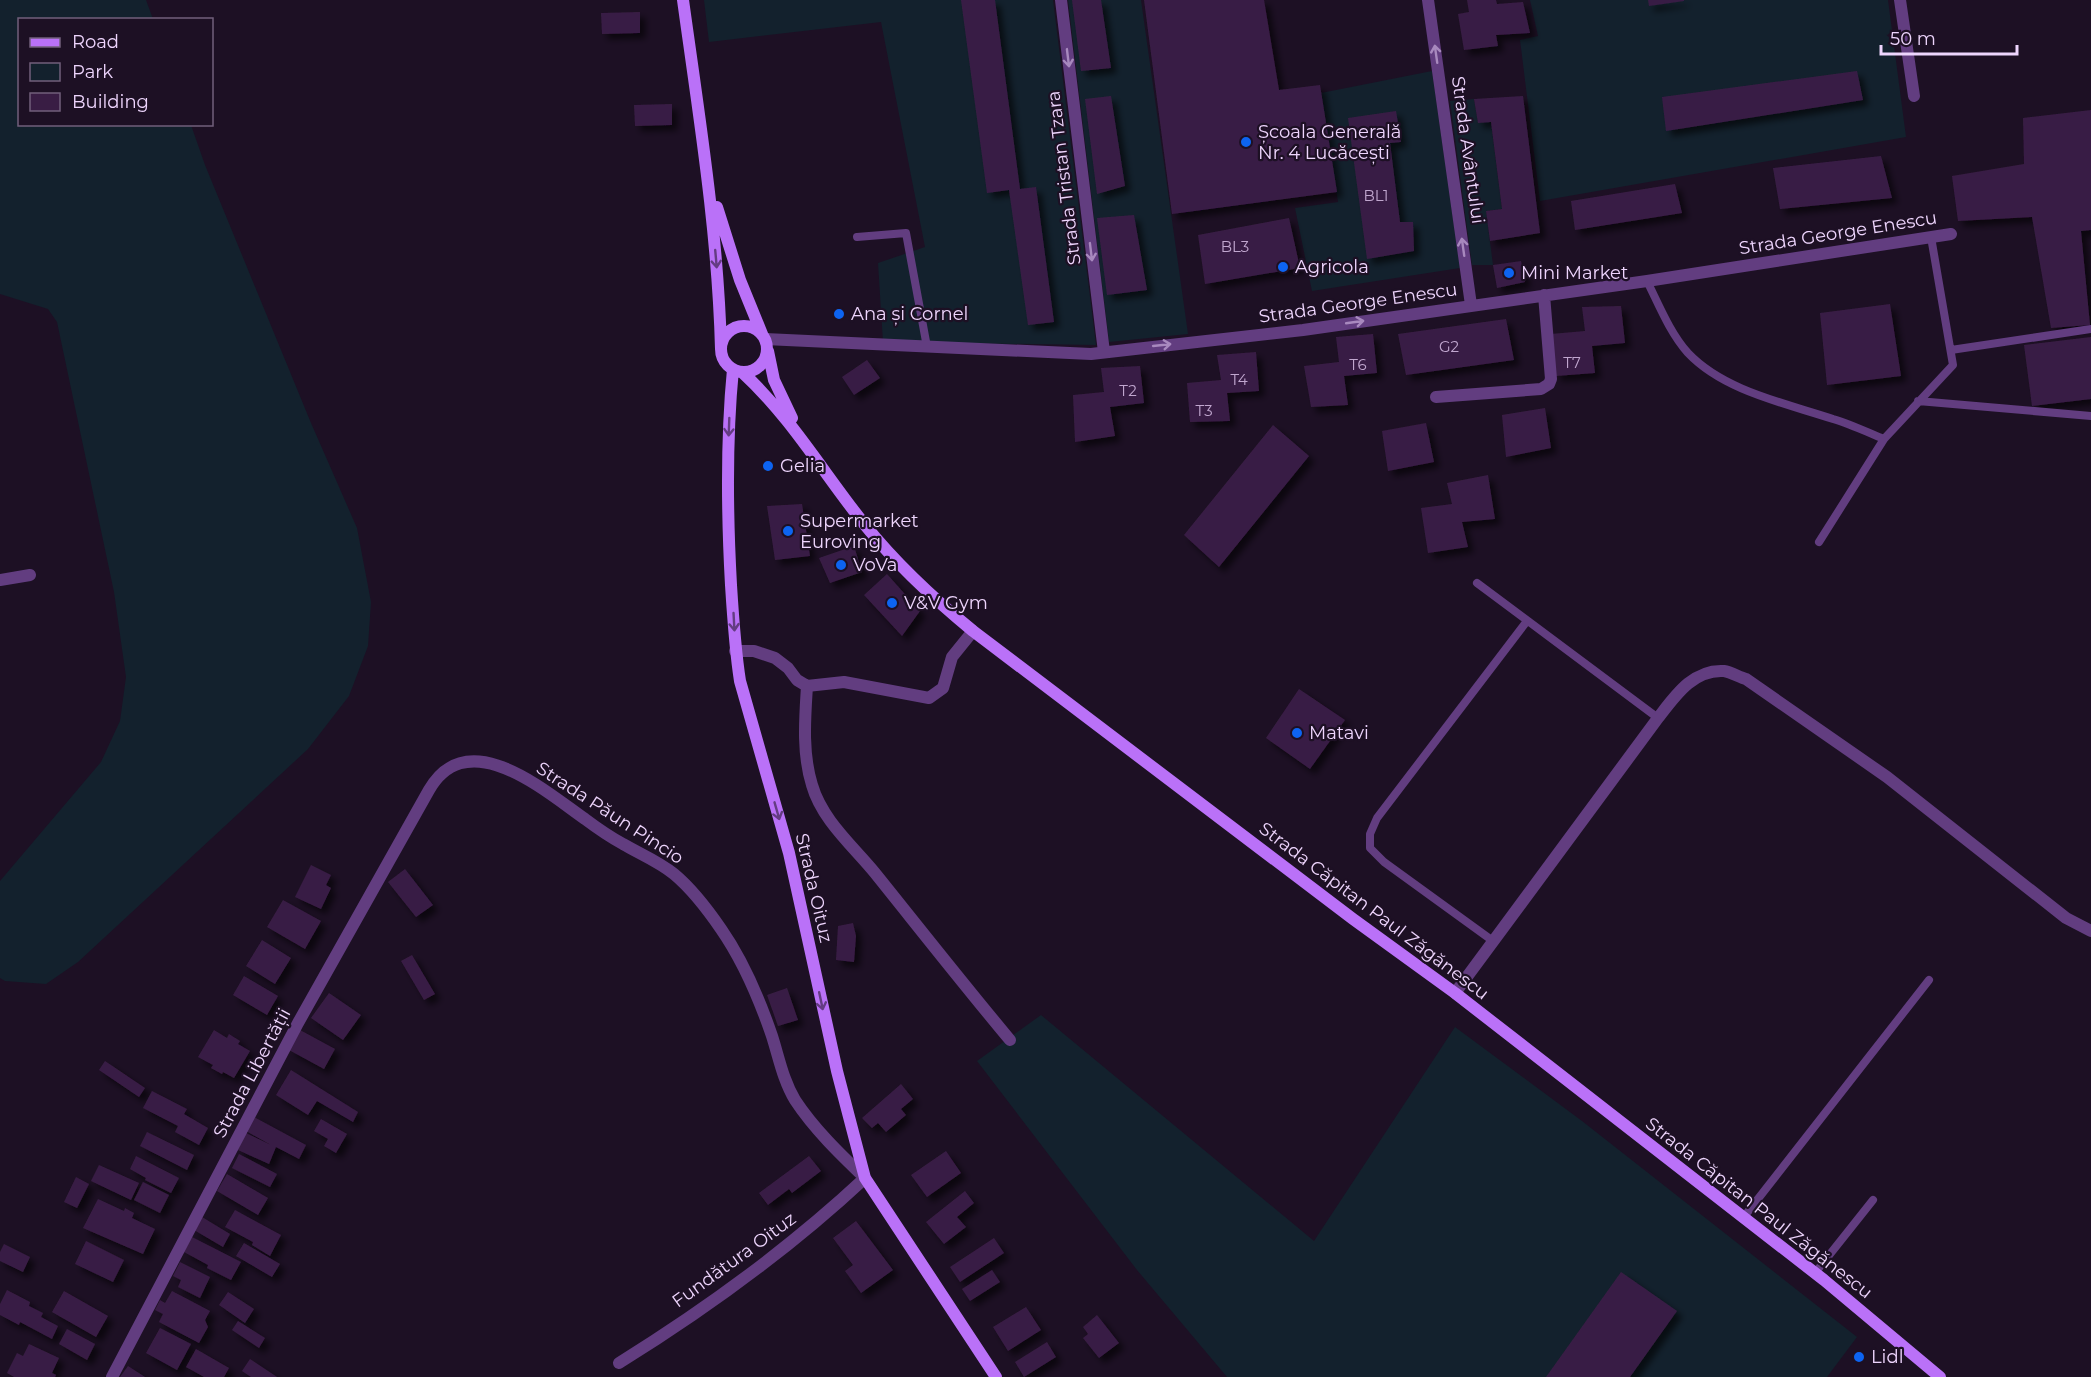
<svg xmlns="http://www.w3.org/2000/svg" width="2091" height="1377" viewBox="0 0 2091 1377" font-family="Montserrat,sans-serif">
	<defs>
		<filter id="shadow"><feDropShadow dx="5.5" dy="5.5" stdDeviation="3" flood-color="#0009"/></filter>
	</defs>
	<rect width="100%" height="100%" fill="#1d1024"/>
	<path fill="#13212d" d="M0 0H146L153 19 20 20V124L191 125 205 165 311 423 357 528 371 602 368 646 349 696 308 749 78 962 46 984 5 981 0 978V881L101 762 120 721 126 677 114 592 57 322 48 309 0 294Z
		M704 0H1053L1096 345 883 342 878 263 925 247 881 22 709 42Z
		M1068 0H1141L1188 334 1109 342Z
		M1530 0H1888L1906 137 1540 201 1520 40 1538 36Z
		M1432 71 1460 268 1312 291 1295 208 1338 202 1321 93Z
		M1474 99 1478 122H1491L1502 209 1486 211 1493 265H1472L1450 101Z
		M1041 1015 1314 1241 1455 1027 1582 1121 1857 1337 1827 1377H1227L1137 1270 977 1061Z"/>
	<path fill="#391d44" filter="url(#shadow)" d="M961 0H995L1020 189 1036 187 1054 322 1028 325 1009 190 987 193Z
		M1072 0H1101L1111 68 1081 71Z
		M1144 0H1264L1279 90 1320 85 1337 192 1172 214Z
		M1467 0H1496L1497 4 1523 2 1530 33 1496 35 1498 46 1464 50 1458 14 1469 12Z
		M1648 0H1684V1L1649 6Z
		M640 12V33L602 34 601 13Z
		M1857 71 1863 100 1666 131 1662 97Z
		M1111 96 1125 186 1097 194 1085 99Z
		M1523 96 1540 233 1490 241 1486 211 1502 209 1491 122 1478 123 1474 99Z
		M672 104V125L635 126 634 105Z
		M2091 110V230L2081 231 2090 325 2051 328 2032 217 1958 221 1952 176 2024 164 2023 118Z
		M1396 111 1401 142 1390 143 1400 222H1413L1414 251 1367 259 1348 118Z
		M1881 156 1892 198 1780 209 1773 168Z
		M1675 184 1682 213 1575 230 1571 201Z
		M1134 215 1147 290 1107 295 1097 218Z
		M1289 218 1300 268 1205 284 1198 235Z
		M1521 261 1525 282 1497 288 1493 265Z
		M1890 304 1901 376 1827 385 1820 313Z
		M1621 306 1625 343 1592 346 1595 373 1556 376 1551 334 1585 331 1582 307Z
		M1506 319 1514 360 1406 375 1398 334Z
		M1373 334 1377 373 1344 376 1348 405 1311 407 1304 366 1339 362 1336 337Z
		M2091 337V399L2032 406 2024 345Z
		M1256 352 1259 391 1227 393 1230 421 1190 422 1187 383 1221 380 1217 355Z
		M867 360 880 378 854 395 842 377Z
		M1140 366 1144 403 1110 407 1115 436 1075 442 1073 395 1104 392 1101 368Z
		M1545 408 1551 448 1506 457 1502 415Z
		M1426 423 1434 462 1388 471 1382 431Z
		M1273 425 1309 456 1219 567 1184 535Z
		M1488 475 1495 519 1462 522 1468 547 1428 553 1421 508 1452 504 1447 483Z
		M802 504 810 556 775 560 767 506Z
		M854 546 862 572 830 583 819 558Z
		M887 574 920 611 902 636 864 595Z
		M1299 689 1345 720 1310 769 1266 738Z
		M311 865 331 875 326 885 331 888 321 909 295 897Z
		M405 869 433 905 416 917 388 882Z
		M283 900 321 921 305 949 267 927Z
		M853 923 856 936 854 962 836 960 838 926Z
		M262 940 291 958 275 984 246 966Z
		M412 955 435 994 424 1000 401 961Z
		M244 976 278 996 267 1015 233 995Z
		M787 988 798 1020 778 1026 767 995Z
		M329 993 361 1015 343 1040 311 1018Z
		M214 1030 227 1038 229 1034 240 1041 238 1044 250 1051 234 1078 223 1072 222 1074 211 1068 213 1065 198 1057Z
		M300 1030 335 1049 324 1069 289 1050Z
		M105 1061 145 1088 139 1097 99 1070Z
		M291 1070 358 1112 353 1122 317 1101 308 1115 276 1095Z
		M901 1084 913 1099 901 1109 906 1115 886 1132 878 1123 872 1128 862 1118Z
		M152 1091 187 1109 184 1114 208 1128 199 1145 175 1132 178 1126 143 1108Z
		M254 1117 306 1145 299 1159 276 1147 269 1164 238 1150 246 1133 271 1145 246 1131Z
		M321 1119 347 1134 336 1153 324 1146 328 1139 314 1131Z
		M147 1132 194 1155 187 1170 140 1146Z
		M946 1151 961 1173 927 1197 911 1175Z
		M239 1154 277 1174 270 1187 232 1168Z
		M136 1156 179 1178 171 1193 145 1180 146 1178 130 1169Z
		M809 1156 821 1171 792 1193 789 1189 768 1205 759 1193Z
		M99 1165 139 1183 131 1200 91 1181Z
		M227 1174 268 1198 258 1215 217 1191Z
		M76 1177 89 1184 77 1208 64 1202Z
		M143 1182 169 1195 160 1213 134 1200Z
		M965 1191 974 1203 957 1217 966 1227 944 1244 926 1222Z
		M98 1199 124 1211 125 1208 134 1213 132 1218 155 1229 143 1254 83 1228Z
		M235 1210 281 1235 270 1256 252 1245 253 1242 225 1227Z
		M202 1217 230 1234 223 1247 194 1230Z
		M856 1221 893 1270 861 1293 845 1271 853 1265 833 1238Z
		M192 1237 241 1262 231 1280 207 1268 208 1265 184 1252Z
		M994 1238 1004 1253 960 1282 950 1267Z
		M86 1241 124 1260 113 1282 75 1264Z
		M244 1243 280 1264 272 1277 236 1256Z
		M4 1244 30 1257 23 1272 0 1261V1252Z
		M180 1262 210 1277 200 1298 178 1287 181 1280 173 1276Z
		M992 1270 1000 1282 970 1301 962 1289Z
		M1621 1272 1677 1311 1630 1377H1546Z
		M7 1290 30 1302 29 1306 43 1313 41 1317 58 1326 52 1339 20 1322 19 1325 0 1315V1304Z
		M64 1291 108 1316 96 1337 52 1312Z
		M172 1291 210 1311 205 1320 208 1327 199 1343 159 1322 163 1314 155 1310 160 1300 165 1303Z
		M228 1292 254 1309 245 1323 219 1305Z
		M1026 1307 1041 1330 1008 1351 993 1327Z
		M1097 1315 1119 1343 1099 1358 1083 1338 1088 1334 1083 1327Z
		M238 1321 265 1338 259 1348 232 1330Z
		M160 1328 191 1344 177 1370 146 1353Z
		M67 1329 95 1344 87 1360 59 1344Z
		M1047 1342 1056 1357 1024 1377 1015 1362Z
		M29 1344 59 1358 52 1373 56 1375 55 1377H14L7 1373 17 1353 23 1356Z
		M196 1349 229 1368 224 1377H204L186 1367Z
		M250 1359 277 1377H251L242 1371Z
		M128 1366 145 1377H120Z"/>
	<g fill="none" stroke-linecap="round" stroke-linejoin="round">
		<path stroke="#623d80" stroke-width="8" d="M857 237 906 233 927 347
			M1647 281C1659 305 1670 333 1688 353 1724 391 1785 403 1833 419 1850 424 1867 432 1884 439
			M1951 350 2091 329
			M1918 401 2091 416
			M1819 542 1884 439 1953 365 1931 237
			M1477 583 1658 718
			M1493 941 1384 862 1370 848V834L1377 818 1527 621
			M1743 1218 1929 980
			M1815 1273 1873 1200"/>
		<path stroke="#623d80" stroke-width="12" d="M1061 0 1104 352
			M1428 0 1471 305
			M1900 0 1914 96
			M765 339 1091 354 1303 330 1647 281 1951 234
			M1436 397 1541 389 1549 384 1551 379 1544 295
			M0 580 30 575
			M735 651H754L775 658 788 668 797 680 807 686 844 682 929 698 943 688 952 657 973 631
			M807 686C805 718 802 753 812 785 822 820 853 846 875 873 920 929 964 985 1010 1040
			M1455 993 1658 718C1675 696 1693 669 1724 671 1731 672 1739 677 1746 679L1887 777 2066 918 2091 931
			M112 1377 298 1023 429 790C468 723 545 791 585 819 597 828 610 837 623 844 640 854 658 861 674 874 692 889 708 910 721 929 744 962 759 998 772 1036 779 1058 783 1080 795 1100 814 1129 840 1154 865 1178 790 1248 706 1309 619 1363"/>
		<path stroke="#ba71f8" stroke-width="12" d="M683 0C699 116 718 232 721 349
			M717 207 740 280 762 334
			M721 349a23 23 0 1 1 46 0a23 23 0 1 1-46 0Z
			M768 351 774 380 792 418
			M733 369C726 441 727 513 731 585 733 617 735 649 740 681L789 853 837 1071 865 1178 996 1377
			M742 372C791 417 824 474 865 525 897 565 934 599 973 631L1353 919 1455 993 1824 1280 1940 1377"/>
	</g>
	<defs><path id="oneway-shaft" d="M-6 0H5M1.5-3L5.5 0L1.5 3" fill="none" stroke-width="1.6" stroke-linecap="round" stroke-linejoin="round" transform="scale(1.5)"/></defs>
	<g stroke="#a889be">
		<use href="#oneway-shaft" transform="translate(1436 54) rotate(-98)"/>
		<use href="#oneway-shaft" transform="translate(1068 58) rotate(83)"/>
		<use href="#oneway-shaft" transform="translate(1463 247) rotate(-98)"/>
		<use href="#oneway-shaft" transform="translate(1091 252) rotate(83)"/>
		<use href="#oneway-shaft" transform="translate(1355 322) rotate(-8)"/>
		<use href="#oneway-shaft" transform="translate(1162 345) rotate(-6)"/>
	</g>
	<g stroke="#643c83">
		<use href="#oneway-shaft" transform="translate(716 259) rotate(85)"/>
		<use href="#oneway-shaft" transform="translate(729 427) rotate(92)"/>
		<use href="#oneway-shaft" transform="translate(734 622) rotate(87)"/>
		<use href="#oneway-shaft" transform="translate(777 811) rotate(74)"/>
		<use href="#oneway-shaft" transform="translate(821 1001) rotate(78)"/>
	</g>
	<g fill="#0d64f1" stroke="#1d1024" stroke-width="2">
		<circle cx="1246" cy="142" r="6"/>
		<circle cx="1283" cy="267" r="6"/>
		<circle cx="1509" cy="273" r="6"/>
		<circle cx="839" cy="314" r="6"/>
		<circle cx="768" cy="466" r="6"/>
		<circle cx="788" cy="531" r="6"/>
		<circle cx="841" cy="565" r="6"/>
		<circle cx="892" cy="603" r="6"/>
		<circle cx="1297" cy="733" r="6"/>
		<circle cx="1859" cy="1357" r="6"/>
	</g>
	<g text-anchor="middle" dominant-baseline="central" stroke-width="4.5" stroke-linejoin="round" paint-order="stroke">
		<g font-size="15" fill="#c1a7cf">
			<text x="1376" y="195">BL1</text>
			<text x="1235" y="246">BL3</text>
			<text x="1449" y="346">G2</text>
			<text x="1572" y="362">T7</text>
			<text x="1358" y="364">T6</text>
			<text x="1239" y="379">T4</text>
			<text x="1128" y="390">T2</text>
			<text x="1204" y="410">T3</text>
		</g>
		<g font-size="18" fill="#eed5fd" stroke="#1d1024" text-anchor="start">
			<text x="1258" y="132">Școala Generală<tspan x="1258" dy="21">Nr. 4 Lucăcești</tspan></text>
			<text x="1295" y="267">Agricola</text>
			<text x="1521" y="273">Mini Market</text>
			<text x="851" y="314">Ana și Cornel</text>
			<text x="780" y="466">Gelia</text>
			<text x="800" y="521">Supermarket<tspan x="800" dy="21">Euroving</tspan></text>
			<text x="853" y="565">VoVa</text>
			<text x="904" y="603">V&amp;V Gym</text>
			<text x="1309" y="733">Matavi</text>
			<text x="1871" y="1357">Lidl</text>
		</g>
		<g font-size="18" fill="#eed5fd" stroke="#1d1024">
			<text transform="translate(1468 150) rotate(82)">Strada Avântului</text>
			<text transform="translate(1064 178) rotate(-97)">Strada Tristan Tzara</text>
			<text transform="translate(1838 233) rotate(-9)">Strada George Enescu</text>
			<text transform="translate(1358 303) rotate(-8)">Strada George Enescu</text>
			<text transform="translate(610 813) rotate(33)">Strada Păun Pincio</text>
			<text transform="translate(814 888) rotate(77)">Strada Oituz</text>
			<text transform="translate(1374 911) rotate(37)">Strada Căpitan Paul Zăgănescu</text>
			<text transform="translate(252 1073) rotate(-62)">Strada Libertății</text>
			<text transform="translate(1759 1208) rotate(38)">Strada Căpitan Paul Zăgănescu</text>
			<text transform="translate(734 1260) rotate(-36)">Fundătura Oituz</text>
		</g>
	</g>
	<rect x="18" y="18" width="195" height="108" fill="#1d1024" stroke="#715f7b" stroke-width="1.5"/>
	<rect x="30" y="38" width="30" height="9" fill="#ba71f8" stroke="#715f7b" stroke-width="1.5"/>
	<text x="72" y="48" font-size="18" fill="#eed5fd">Road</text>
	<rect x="30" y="63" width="30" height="18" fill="#13212d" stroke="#715f7b" stroke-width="1.5"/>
	<text x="72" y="78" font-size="18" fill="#eed5fd">Park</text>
	<rect x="30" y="93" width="30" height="18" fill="#391d44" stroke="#715f7b" stroke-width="1.5"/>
	<text x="72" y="108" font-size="18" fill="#eed5fd">Building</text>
	<path d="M1881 45v9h136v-9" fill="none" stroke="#eed5fd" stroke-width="3"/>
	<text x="1890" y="45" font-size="18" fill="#eed5fd" stroke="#1d1024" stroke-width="4.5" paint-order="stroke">50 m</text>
</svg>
